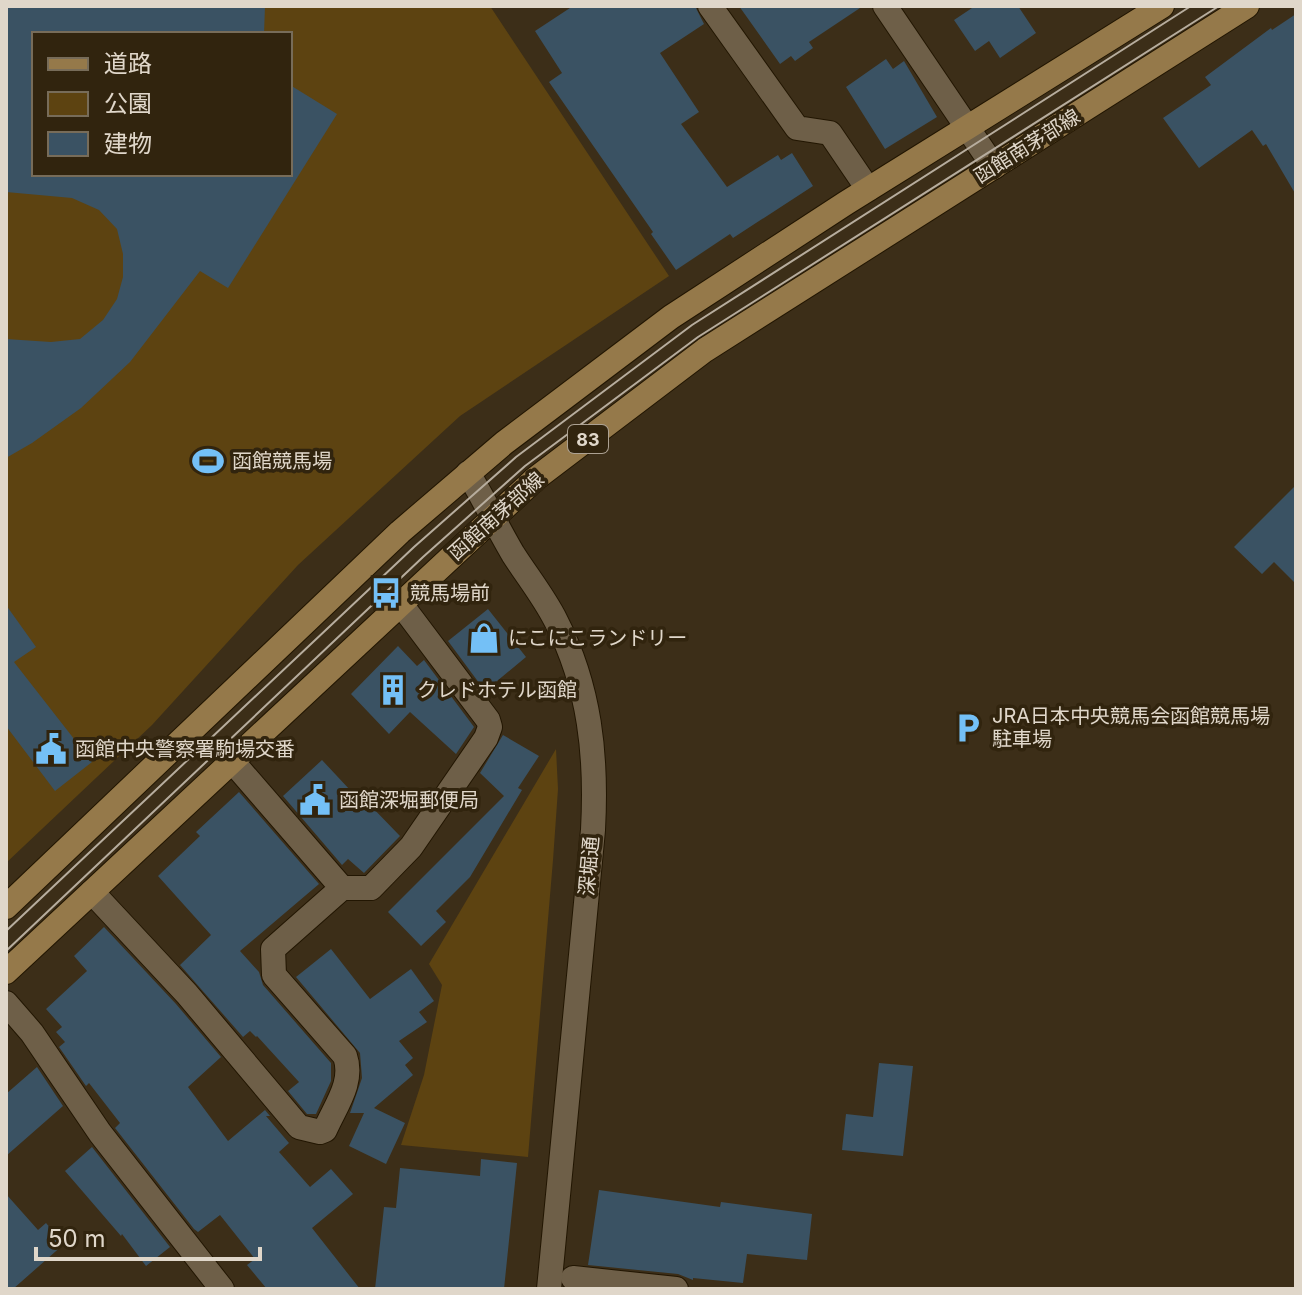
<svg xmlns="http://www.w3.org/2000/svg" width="1302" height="1295" viewBox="0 0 1302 1295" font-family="Inter,'Noto Sans JP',sans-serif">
	<rect width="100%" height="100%" fill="#3c2e18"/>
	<path fill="#5d4311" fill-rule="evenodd" d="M6 6H490L669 276 460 416 298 565 152 725 6 863ZM34 34H290V174H34Z
		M556 749 558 789 553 860 528 1157 401 1145 424 1075 442 985 429 964Z"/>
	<path fill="#3a5263" d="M6 6H265L264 34H34V174H290V85L337 114 228 288 200 271 130 362 81 408 32 443 6 458V339L51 342 80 339 103 320 117 299 123 277V254L117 229 99 210 72 198 6 192Z
		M573 6H695L704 24 660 53 699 112 681 124 727 187 778 155 781 160 792 153 813 186 733 238 730 234 676 270 651 234 653 232 549 82 562 73 535 31Z
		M739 6H863L809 42 813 48 795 61 791 56 780 64Z
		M975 6H1018L1036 33 1000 58 989 41 975 51 954 20Z
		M1296 14V195L1266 144 1263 146 1252 130 1199 168 1163 118 1211 85 1205 77 1271 28 1272 30Z
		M886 59 893 69 904 61 937 117 885 149 846 87Z
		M1296 485V584L1274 562 1262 574 1234 547Z
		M6 605 36 647 14 662 92 762 55 791 6 726Z
		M488 609 526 657 485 691 448 641Z
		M398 646 417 666 424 660 474 727 456 754 410 712 389 734 351 694Z
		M503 735 539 756 518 788 522 790 470 877 436 911 446 922 421 946 388 912 504 796 480 773Z
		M322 760 365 806 368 803 400 836 364 873 348 859 342 865 283 796Z
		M239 792 319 884 240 951 259 972 263 985 331 1063V1081L316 1114H307L288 1091 299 1082 257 1036 256 1037 250 1031 243 1037 180 965 211 935 158 876 200 836 196 832Z
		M104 927 176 1004 221 1057 188 1087 228 1141 265 1110 270 1116H266L289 1143 279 1152 310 1187 331 1169 353 1194 312 1228 360 1289H267L247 1265 255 1259 220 1215 198 1232 194 1229 115 1128 120 1123 89 1083 86 1086 59 1047 65 1042 56 1032 62 1027 46 1009 87 971 74 956Z
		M331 949 370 999 411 969 434 1001 419 1012 427 1022 399 1041 413 1058 405 1065 413 1075 374 1108 405 1123 386 1164 349 1146 364 1113H350L362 1078 360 1053 296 977Z
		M879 1063 913 1066 903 1156 842 1150 846 1114 873 1117Z
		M37 1067 63 1106 6 1156V1094Z
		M92 1147 170 1247 146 1266 122 1234 121 1236 65 1171Z
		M481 1159 517 1163 504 1289H375L384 1207 396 1208 400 1168 480 1176Z
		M599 1190 720 1207 721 1202 812 1214 807 1260 747 1254 743 1283 693 1278V1280L678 1274 588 1265Z
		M6 1194 38 1230 46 1223 64 1244 13 1289H6Z"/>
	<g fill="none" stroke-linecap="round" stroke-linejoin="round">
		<defs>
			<path id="minor" d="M710 6 797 128 830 133 868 189
				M885 6 994 167
				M342 888H371L411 847 486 738 490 727 488 720 400 603
				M92 892 187 994 299 1127 320 1132 325 1130C336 1105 354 1082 345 1056L274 975 273 949 342 888 232 761
				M6 1003 32 1033 100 1133 222 1289
				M573 1278 676 1289"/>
			<path id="tertiary" d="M468 473C484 499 497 527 513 554 527 576 544 597 556 621 590 687 597 756 593 830L549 1289"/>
			<path id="primary" d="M6 907 400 532 504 443 671 317 846 203 1162 6
				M6 972 535 479 705 350 1247 6"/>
		</defs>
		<use href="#minor" stroke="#221602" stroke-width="26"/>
		<use href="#tertiary" stroke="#221602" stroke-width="26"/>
		<use href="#primary" stroke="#221602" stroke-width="26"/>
		<use href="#minor" stroke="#6e5f48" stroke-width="24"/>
		<use href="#tertiary" stroke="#6e5f48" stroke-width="24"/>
		<use href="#primary" stroke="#95794a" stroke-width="24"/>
		<path stroke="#b7ad9e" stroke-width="2" d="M6 931 414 547 516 457 692 325 1191 6
			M6 951 423 557 525 466 698 337 1219 6"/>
	</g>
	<defs>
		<symbol id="stadium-bare" viewBox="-9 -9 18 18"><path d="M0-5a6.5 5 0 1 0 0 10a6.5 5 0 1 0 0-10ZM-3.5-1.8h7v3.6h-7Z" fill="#74c0f6" stroke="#31240e" stroke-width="2.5" paint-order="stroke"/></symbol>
		<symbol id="bus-bare" viewBox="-9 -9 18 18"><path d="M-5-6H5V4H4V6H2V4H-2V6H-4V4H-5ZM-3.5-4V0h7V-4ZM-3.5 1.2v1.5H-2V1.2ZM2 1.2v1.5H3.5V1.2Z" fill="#74c0f6" stroke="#31240e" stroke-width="2.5" paint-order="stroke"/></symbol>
		<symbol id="shop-bare" viewBox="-9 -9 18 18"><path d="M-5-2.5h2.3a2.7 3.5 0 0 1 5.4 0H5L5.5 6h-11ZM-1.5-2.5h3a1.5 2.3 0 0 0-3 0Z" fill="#74c0f6" stroke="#31240e" stroke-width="2.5" paint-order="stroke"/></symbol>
		<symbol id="building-bare" viewBox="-9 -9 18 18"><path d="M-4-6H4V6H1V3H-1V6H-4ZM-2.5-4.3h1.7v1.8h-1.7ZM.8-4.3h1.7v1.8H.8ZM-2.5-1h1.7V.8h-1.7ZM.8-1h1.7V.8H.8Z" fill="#74c0f6" stroke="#31240e" stroke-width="2.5" paint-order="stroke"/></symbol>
		<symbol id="parking-bare" viewBox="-9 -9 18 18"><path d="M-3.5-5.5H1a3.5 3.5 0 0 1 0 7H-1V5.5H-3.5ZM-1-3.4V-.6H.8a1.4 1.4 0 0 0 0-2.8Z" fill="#74c0f6" stroke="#31240e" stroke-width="2.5" paint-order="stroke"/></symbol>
		<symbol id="civic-bare" viewBox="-9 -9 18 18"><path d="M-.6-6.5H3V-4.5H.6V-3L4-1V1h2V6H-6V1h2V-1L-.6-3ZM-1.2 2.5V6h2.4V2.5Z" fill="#74c0f6" stroke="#31240e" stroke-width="2.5" paint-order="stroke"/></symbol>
	</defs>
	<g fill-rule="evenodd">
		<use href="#stadium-bare" x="186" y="439" width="44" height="44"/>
		<use href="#bus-bare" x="364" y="571" width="44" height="44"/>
		<use href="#shop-bare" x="462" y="616" width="44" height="44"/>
		<use href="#building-bare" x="371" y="668" width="44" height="44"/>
		<use href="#parking-bare" x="946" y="706" width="44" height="44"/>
		<use href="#civic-bare" x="29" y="727" width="44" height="44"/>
		<use href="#civic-bare" x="293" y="778" width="44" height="44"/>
	</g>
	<g text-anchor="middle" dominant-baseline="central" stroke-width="7" stroke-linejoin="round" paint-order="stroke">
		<rect fill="#31240e" stroke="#aca192" stroke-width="2" x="568" y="425" width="40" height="28" rx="6"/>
		<g font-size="18" font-weight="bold" fill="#e0d7ca">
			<text x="588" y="439">83</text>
		</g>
		<g font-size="20" fill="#e0d7ca" stroke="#31240e">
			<text transform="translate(1027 146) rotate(-32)">函館南茅部線</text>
			<text transform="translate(496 516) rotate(-42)">函館南茅部線</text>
			<text transform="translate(589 866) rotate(-85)">深堀通</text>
		</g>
		<g font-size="20" fill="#e0d7ca" stroke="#31240e" text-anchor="start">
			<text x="232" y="461">函館競馬場</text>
			<text x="410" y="593">競馬場前</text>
			<text x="508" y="638">にこにこランドリー</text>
			<text x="417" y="690">クレドホテル函館</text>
			<text x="992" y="716">JRA日本中央競馬会函館競馬場<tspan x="992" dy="23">駐車場</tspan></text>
			<text x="75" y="749">函館中央警察署駒場交番</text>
			<text x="339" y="800">函館深堀郵便局</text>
		</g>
	</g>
	<rect width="1302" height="1295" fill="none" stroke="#e0d7ca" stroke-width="16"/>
	<rect x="32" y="32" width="260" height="144" fill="#31240e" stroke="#776c59" stroke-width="2"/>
	<rect x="48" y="58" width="40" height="12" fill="#95794a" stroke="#776c59" stroke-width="2"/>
	<text x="104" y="72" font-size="24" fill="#e0d7ca">道路</text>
	<rect x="48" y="92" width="40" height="24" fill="#5d4311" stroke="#776c59" stroke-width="2"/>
	<text x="104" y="112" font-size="24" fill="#e0d7ca">公園</text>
	<rect x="48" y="132" width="40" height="24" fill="#3a5263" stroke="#776c59" stroke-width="2"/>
	<text x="104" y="152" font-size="24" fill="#e0d7ca">建物</text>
	<path d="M36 1247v12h224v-12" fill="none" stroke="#e0d7ca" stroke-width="4"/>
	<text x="48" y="1247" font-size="24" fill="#e0d7ca" stroke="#31240e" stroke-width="6" paint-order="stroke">50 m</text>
</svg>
